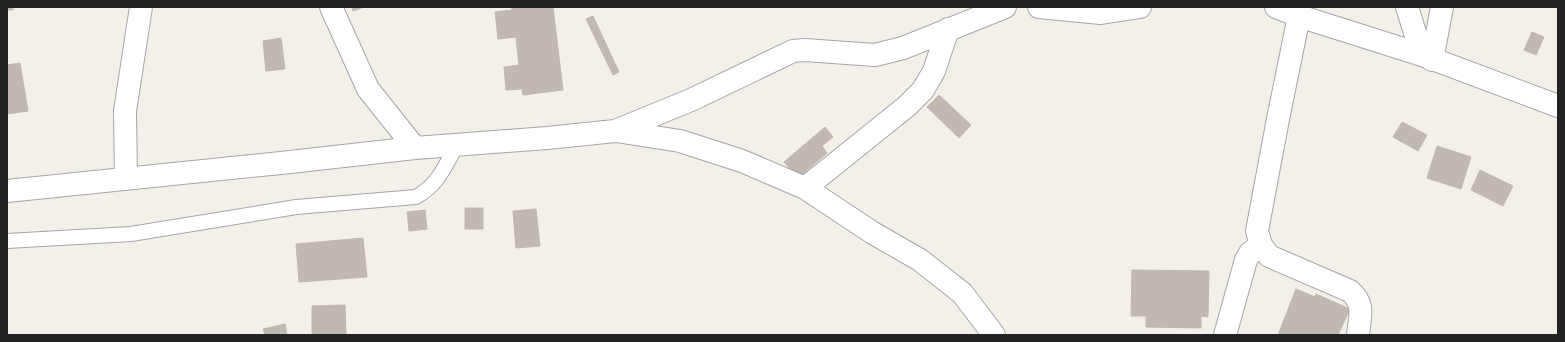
<svg xmlns="http://www.w3.org/2000/svg" width="1565" height="342" viewBox="0 0 1565 342" font-family="Mulish,sans-serif">
	<rect width="100%" height="100%" fill="#f2f0e9"/>
	<path fill="#bfb9b2" stroke="#c3b8ab" d="M7 7H13V10H7Z
		M352 7H364L353 11Z
		M512 7H553L563 90 523 95 522 89 506 90 504 67 519 65 516 37 498 39 495 12 512 10Z
		M593 16 619 72 613 75 586 19Z
		M1532 32 1544 37 1536 55 1524 50Z
		M281 38 285 69 266 71 263 41Z
		M20 63 28 111 7 114V65Z
		M939 95 971 125 959 138 927 107Z
		M1402 122 1427 135 1418 151 1393 137Z
		M825 127 833 137 822 146 827 153 798 178 784 162Z
		M1437 146 1471 157 1461 189 1427 178Z
		M1480 170 1513 186 1503 206 1471 190Z
		M465 208H483V229H465Z
		M536 209 540 246 516 248 513 211Z
		M425 210 427 229 409 231 407 212Z
		M363 238 367 277 299 282 296 244Z
		M1132 270 1209 271 1208 317 1201 316V328L1146 327V316H1131Z
		M1296 289 1315 297 1316 294 1350 309 1338 335H1278Z
		M345 305 346 335H312V306Z
		M285 324 287 335H265L263 329Z"/>
	<g fill="none" stroke-linecap="round" stroke-linejoin="round">
		<defs>
			<path id="service" d="M7 241 131 234 296 207 416 197C439 184 444 167 457 145"/>
			<path id="minor" d="M331 7 368 89 415 148
				M1039 7 1101 13 1140 7
				M1276 7 1299 16 1422 55 1558 106
				M1407 7 1422 55
				M1299 16 1278 119 1257 231 1261 245 1269 256 1350 291C1365 304 1360 316 1358 335
				M1432 60 1442 7
				M616 131 680 141 742 161 805 188 873 233 920 260 962 293 994 335
				M126 179 125 111 141 7
				M805 188 907 106 923 90 934 71 948 29
				M7 191 281 163 415 148 547 138 615 131 691 100 793 51 805 50 875 55 903 48 1005 7
				M1225 335 1246 260 1250 253 1261 245"/>
		</defs>
		<use href="#service" stroke="#a6a6a6" stroke-width="16"/>
		<use href="#minor" stroke="#a6a6a6" stroke-width="24"/>
		<use href="#service" stroke="#fff" stroke-width="14"/>
		<use href="#minor" stroke="#fff" stroke-width="22"/>
	</g>
	<rect width="1565" height="342" fill="none" stroke="#222222" stroke-width="16"/>
</svg>
